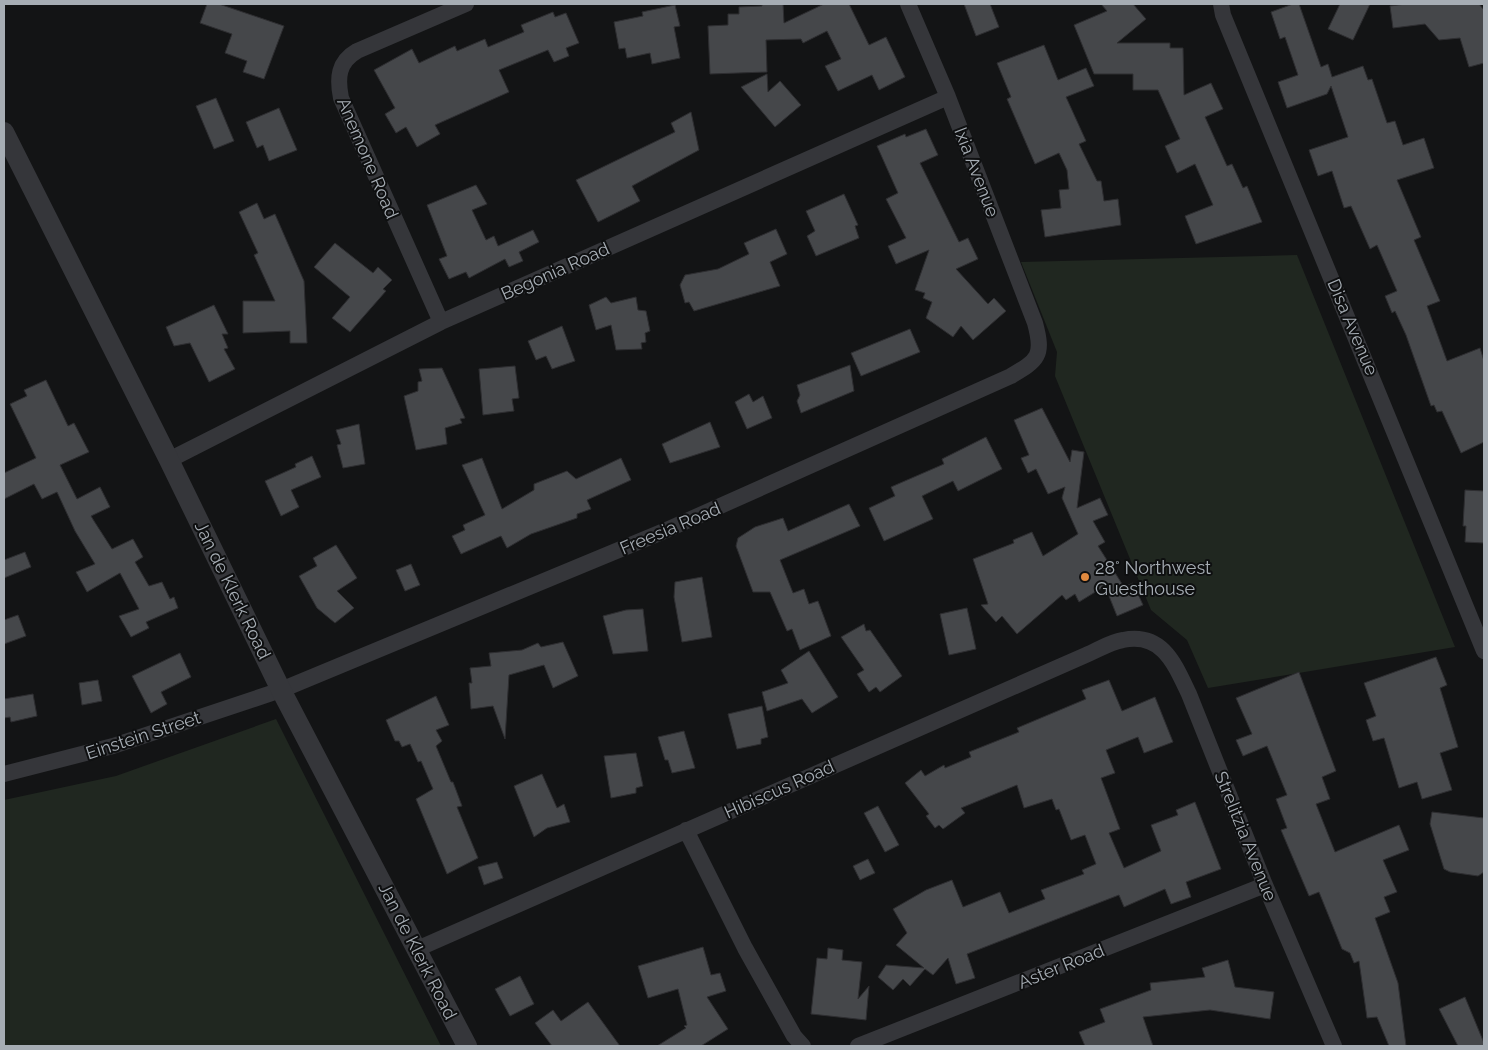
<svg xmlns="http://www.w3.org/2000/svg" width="1488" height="1050" viewBox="0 0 1488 1050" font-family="Raleway,sans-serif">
	<rect width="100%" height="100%" fill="#131415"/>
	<path fill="#202720" d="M1297 255 1455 647 1208 688 1187 640 1151 610 1055 376 1057 352 1021 262Z
		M276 719 441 1046H4V800L116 776Z"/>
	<path fill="#45474a" stroke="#2e2e31" d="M207 4H219L284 26 264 79 243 72 247 61 225 53 232 34 200 23Z
		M762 4H783L784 23 824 4H849L869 45 886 37 905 77 879 90 872 75 838 91 825 66 841 59 827 31 803 43 801 39 766 40 767 72 710 74 708 26 728 25V14H739V7L762 6Z
		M964 4H990L999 27 976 36Z
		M1101 4H1133L1146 19 1117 43H1170V48H1183L1184 95 1211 83 1223 109 1205 117 1227 166 1232 164 1243 188 1247 186 1262 222 1196 244 1185 216 1213 205 1195 164 1177 173 1165 146 1180 139 1158 90H1133V74H1094L1074 25 1107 11Z
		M1293 4H1299L1321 67 1328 64 1332 77 1363 66 1368 80 1372 79 1387 123 1395 121 1403 145 1424 138 1434 168 1397 180 1421 237 1414 240 1440 301 1427 306 1447 361 1480 348 1484 361V442L1461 453 1442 411 1437 412 1434 405 1431 406 1406 335 1395 311 1392 313 1385 296 1397 291 1377 245 1370 249 1351 206 1344 208 1332 171 1318 176 1309 150 1348 137 1331 86 1327 94 1287 108 1278 82 1298 75 1285 37 1280 39 1271 12Z
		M1340 4H1370L1353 40 1328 29Z
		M1406 4H1479L1484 10V63L1469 67 1460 38 1439 40 1425 24 1393 28 1390 6Z
		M675 5 680 26 674 27 680 58 652 64 650 53 627 58 625 48 619 49 614 22 643 16 642 12Z
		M553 12 555 17 566 13 579 43 566 48 569 56 554 62 548 50 499 70 509 92 435 125 440 134 417 147 406 127 396 133 385 114 395 108 374 70 412 49 419 63 455 46 457 51 485 39 488 47 524 32 521 25Z
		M1044 45 1058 80 1086 68 1094 86 1066 97 1086 141 1079 144 1097 181H1101L1104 201 1118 199 1121 225 1045 237 1041 210 1061 208 1059 190 1069 189 1067 170 1059 153 1035 164 1007 99 1011 97 997 63Z
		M767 74 768 92 780 81 801 105 775 127 741 87Z
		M216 98 234 141 214 149 196 106Z
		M279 108 297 150 269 161 263 145 257 148 246 122Z
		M691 112 699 150 632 186 640 201 598 222 576 180 675 132 671 123Z
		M926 129 938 155 920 163 959 242 968 238 978 259 956 269 988 304 994 298 1006 311 973 340 961 326 953 337 926 318 932 302 923 298 925 293 915 290 929 250 896 264 888 246 906 238 886 199 898 193 877 146 905 134 906 137Z
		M476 185 487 204 472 210 486 240 494 236 498 246 533 230 539 242 519 252 523 261 509 267 505 259 469 278 466 272 449 279 439 259 447 256 427 205Z
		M844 194 858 225 855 226 859 238 816 256 807 236 815 231 806 211Z
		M257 203 264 219 275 214 304 281 307 343H290V331L243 333V301H275L254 255 258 253 239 212Z
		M776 229 787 254 770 262 780 286 694 311 689 302 685 303 680 285 685 275 718 269 749 254 744 243Z
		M335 243 373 273 378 267 392 280 383 289 386 291 350 332 332 318 350 297 314 267Z
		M606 297 611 303 636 297 638 310 646 311 650 331 645 333 646 342 641 343 642 349 616 350 611 325 596 330 589 305Z
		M214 305 228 334H222L228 348 224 349 235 369 209 382 190 343 174 346 166 327Z
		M562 326 575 361 552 369 546 356 536 360 528 341Z
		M910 329 920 352 861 376 851 353Z
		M850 365 854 391 801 413 797 401 800 395 797 385Z
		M515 366 519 398 512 399 514 411 483 415 479 369Z
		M442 368 465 418 460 419 462 423 445 428 447 444 416 450 404 396 418 391V382L422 381 419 369Z
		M46 380 68 426 74 423 89 452 60 465 77 499 100 487 110 507 91 516 94 521 112 549 133 539 143 557 135 562 149 586 162 582 170 599 174 597 178 608 146 622 149 628 131 637 119 616 139 609 120 573 87 592 76 572 95 564 75 531 57 492 42 499 34 484 4 499V473L36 458 10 404 27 396 24 390Z
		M749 394 753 402 763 396 772 418 747 429 735 402Z
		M1042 408 1070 462 1072 450 1084 452 1077 508 1100 498 1108 515 1093 521 1105 542 1098 546 1124 587 1133 583 1143 605 1117 616 1105 586 1079 602 1075 594 1066 600 1062 595 1017 634 1002 616 996 622 981 605 988 604 973 559 1014 543 1013 540 1032 532 1043 556 1078 534 1062 498 1065 487 1048 494 1036 469 1028 473 1021 458 1029 455 1014 420Z
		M710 422 720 447 670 463 662 444Z
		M359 424 365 464 343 468 337 445 341 444 336 430Z
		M986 437 1002 469 958 491 953 481 922 496 933 519 884 541 869 508 895 496 891 487 944 464 942 459Z
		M312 456 321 477 291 490 299 507 281 516 265 481 296 467 295 464Z
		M482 458 502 509 534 490V484L567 471 576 479 621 458 631 480 587 500 591 509 577 514V518L531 534 507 548 501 536 461 554 452 536 465 530 463 525 485 515 462 465Z
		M1465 490 1484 491V543L1465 542 1466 526H1463Z
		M849 504 860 526 780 560 793 593 804 589 809 604 818 601 831 636 800 650 792 629 787 631 770 592H753L736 546 738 538 755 527 783 518 788 531Z
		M336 545 357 578 337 591 354 608 335 623 317 608 299 576 317 566 313 558Z
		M25 552 31 567 4 578V560Z
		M411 564 420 585 405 591 396 570Z
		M702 577 712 637 682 642 674 597 675 582Z
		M967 608 976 649 949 655 940 614Z
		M643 609 648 651 613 654 603 616 626 610Z
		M18 615 26 636 4 644V620Z
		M864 624 866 631 870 630 902 676 880 692 876 687 869 692 857 674 864 670 841 637Z
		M563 642 578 676 553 688 544 665 509 675 505 739 493 706 471 709 469 683H472L470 668 491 666 489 653 522 650 538 643 541 647Z
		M809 651 838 697 812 713 802 699 767 711 762 692 788 683 781 670Z
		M180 653 191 677 161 692 167 704 151 713 132 676Z
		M1436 657 1447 685 1440 688 1458 747 1440 753 1452 790 1422 799 1417 782 1399 788 1384 738 1373 741 1366 720 1376 716 1364 683Z
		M1299 672 1336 771 1322 777 1330 799 1316 804 1335 852 1399 825 1409 850 1383 860 1397 892 1384 897 1390 912 1375 918 1398 983 1406 1046H1389L1377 1017 1367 1018 1359 961 1354 963 1350 953 1342 949 1319 892 1309 896 1281 830 1287 828 1276 799 1287 795 1267 746 1243 756 1236 740 1252 734 1236 698Z
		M98 680 102 701 82 705 79 683Z
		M1109 680 1122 711 1155 697 1173 742 1144 753 1138 737 1106 750 1115 773 1101 778 1120 829 1109 833 1124 868 1161 851 1151 825 1178 815 1176 810 1195 802 1221 869 1186 882 1191 897 1171 904 1165 889 1124 907 1119 895 967 954 975 978 956 984 948 958 933 975 925 969 910 986 903 979 893 990 878 977 886 965 924 968 896 945 907 933 893 909 926 890 952 880 963 907 1000 892 1009 913 1045 899 1041 890 1084 874 1082 870 1096 864 1085 835 1071 840 1059 809 1056 810 1052 799 1024 808 1017 785 961 808 965 813 943 829 939 825 935 828 926 816 929 814 905 783 921 770 925 776 944 765 945 768 971 757 969 752 1019 732 1017 728 1086 699 1082 690Z
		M33 694 37 716 11 722 10 717 4 718V699Z
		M436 696 449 725 436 730 442 741 436 746 451 782H453L462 806 457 807 478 858 447 874 416 799 433 789 421 761 418 762 410 744 402 747 399 741H395L386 720Z
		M762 706 768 737 761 739V744L737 749 728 714Z
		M684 731 695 768 672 773 668 760H665L658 737Z
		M636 753 643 786 636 788V793L611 798 604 756Z
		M542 774 557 808 564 804 570 822 547 828 534 837 514 786Z
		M878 806 899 845 885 852 864 813Z
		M1432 812 1484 818V872L1478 876 1450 872 1444 869 1430 824Z
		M868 859 875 873 860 880 853 866Z
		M497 862 503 878 484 885 478 867Z
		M703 947 711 975 720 973 726 991 707 997 728 1029 701 1046H657L686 1028 684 1026 687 1025 678 989 648 998 638 966Z
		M828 948 843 950 842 960 862 962 858 999 869 986 866 1020 811 1014 817 958 827 959Z
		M1228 960 1235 987 1274 992 1270 1019 1210 1010 1143 1017 1153 1046H1085L1079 1032 1105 1022 1100 1009 1151 990 1150 983 1205 977 1202 968Z
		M520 976 534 1004 510 1016 495 989Z
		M1465 997 1484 1043V1046H1458L1439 1009Z
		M588 1002 620 1046H552L535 1023 553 1010 561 1021Z"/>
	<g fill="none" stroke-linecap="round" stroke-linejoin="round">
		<path stroke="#35363a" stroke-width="16" d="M1221 4 1223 15 1484 651
			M441 322 341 98C337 78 338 62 357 51L466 4
			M169 460 441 322 948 97
			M4 774 113 746 281 690 662 532 1011 376C1038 360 1044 356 1035 323L948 97 908 4
			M686 830 745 948 794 1036 803 1046
			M417 949 1086 655C1098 650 1110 642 1123 640 1163 632 1175 665 1189 694L1265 885 1334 1046
			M858 1046 1265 885"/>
		<path stroke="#35363a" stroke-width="20" d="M4 132 169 460 281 690 467 1046"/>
	</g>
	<circle fill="#e18a3f" stroke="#0e0f10" stroke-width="2" cx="1085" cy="577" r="5"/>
	<g text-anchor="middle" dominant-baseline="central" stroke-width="4" stroke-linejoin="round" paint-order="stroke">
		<g font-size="18" fill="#a6adb4" stroke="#0e0f10">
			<text transform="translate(368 158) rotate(67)">Anemone Road</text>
			<text transform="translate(977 172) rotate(69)">Ixia Avenue</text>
			<text transform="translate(555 271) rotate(-24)">Begonia Road</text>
			<text transform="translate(1353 327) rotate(67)">Disa Avenue</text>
			<text transform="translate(670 528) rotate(-23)">Freesia Road</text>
			<text transform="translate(233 590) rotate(64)">Jan de Klerk Road</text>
			<text transform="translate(143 735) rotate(-18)">Einstein Street</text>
			<text transform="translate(779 789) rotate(-24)">Hibiscus Road</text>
			<text transform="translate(1246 836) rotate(68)">Strelitzia Avenue</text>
			<text transform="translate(418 951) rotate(63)">Jan de Klerk Road</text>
			<text transform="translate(1061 966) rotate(-22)">Aster Road</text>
		</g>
		<g font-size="18" fill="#a6adb4" stroke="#0e0f10" text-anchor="start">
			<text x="1095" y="567">28° Northwest<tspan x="1095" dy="21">Guesthouse</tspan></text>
		</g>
	</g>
	<rect width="1488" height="1050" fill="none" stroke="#a6adb4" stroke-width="10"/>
</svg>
